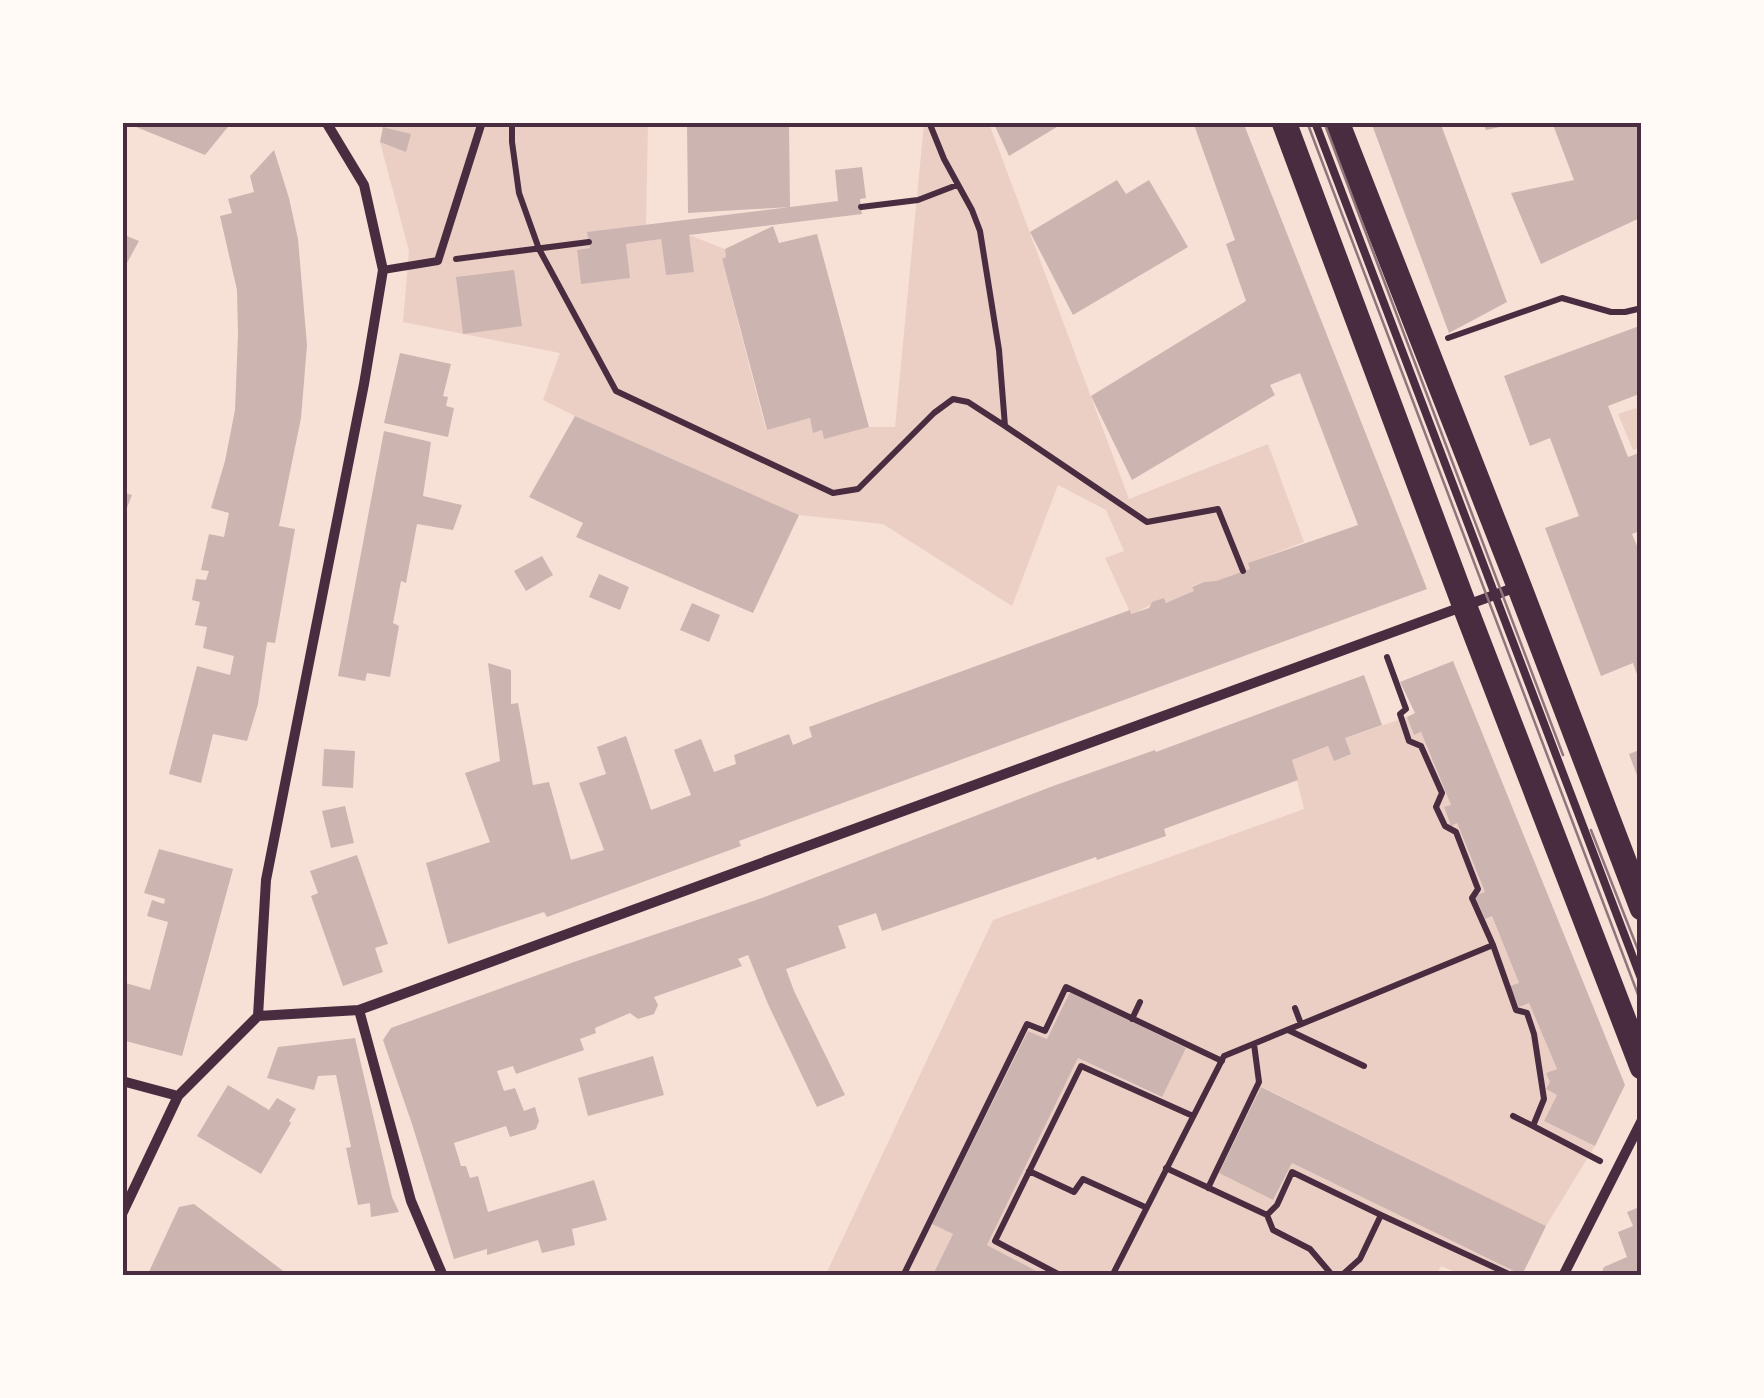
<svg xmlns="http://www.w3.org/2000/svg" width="1764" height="1398" viewBox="0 0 1764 1398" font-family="'IBM Plex Sans',sans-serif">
	<rect width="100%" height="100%" fill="#f7e1d7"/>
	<path fill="#ebcfc5" d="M382 123H648L646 226 588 233 590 248 577 251 581 283 629 278 626 244 661 239 666 275 689 235 725 249 726 257 722 260 766 430 810 418 813 432 822 430 824 438 869 427H895L924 123H989L1129 499 1268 444 1304 542 1249 563 1250 569 1216 581 1203 582 1192 586 1194 592 1166 603 1164 598C1151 603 1144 610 1131 614L1105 558 1124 551 1106 510 1058 485 1012 606 883 524 799 515 575 416 543 400 560 353 403 322 409 251 380 142 410 134 383 127Z
		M1636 408 1641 421V447L1633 450 1618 414Z
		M1407 717 1414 735 1421 732 1451 805 1444 808 1451 825 1457 823 1485 892 1476 897 1484 918 1492 916 1519 983 1510 987 1518 1006 1529 1003 1557 1069 1546 1073 1550 1082 1546 1089 1557 1095 1544 1121 1595 1146 1546 1226 1262 1087 1219 1173 1273 1200 1292 1163 1522 1275H1462L1441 1266 1436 1276 1039 1275V1273L987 1245 1078 1058 1161 1097 1185 1049 1070 992 1047 1039 1028 1031 932 1224 953 1234 932 1275 912 1270 909 1275 825 1276 993 920 1304 809 1292 760 1328 746 1334 760 1351 754 1345 738Z"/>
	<path fill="#ccb4b1" d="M124 122H232L205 155Z
		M687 122H789L790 207 688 213Z
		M993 122H1065L1009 156Z
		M1193 122H1243L1427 589 739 841 741 846 547 917 544 912 448 944 426 863 490 842 465 773 500 761 488 663 511 670V704L518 703 533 785 549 782 571 860 604 850 579 783 606 774 597 747 626 736 651 810 691 795 674 750 701 739 714 772 736 764 734 755 789 734 793 745 812 737 809 727 1130 610 1131 614 1149 608 1152 602 1164 598 1166 603 1194 591 1192 587 1204 582 1216 581 1250 569 1248 563 1358 525 1300 373 1270 385 1275 395 1132 480 1091 396 1246 301 1226 244 1235 240Z
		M1371 122H1440L1507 302 1449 333Z
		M1483 122H1514V124L1486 130Z
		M1552 122H1642V217L1541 264 1511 193 1574 180Z
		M383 127 411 134 406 152 380 142Z
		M274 150 289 198 298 239 307 345 301 418 279 526 295 529 275 643 267 642 258 704 247 741 213 734 201 783 169 774 197 666 230 675 234 656 203 648 207 627 195 625 200 602 192 600 196 579 206 580 209 571 201 570 209 534 224 537 229 513 211 508 225 461 235 410 238 334 237 290 220 216 232 213 228 199 254 192 250 176Z
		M862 167 866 198 860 199 862 214 689 235 694 272 666 275 661 239 626 244 630 278 581 284 577 250 590 248 587 232 838 201 835 170Z
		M1117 180 1126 194 1149 180 1188 247 1073 315 1030 232Z
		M773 226 779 243 817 234 869 427 824 439 822 430 813 433 810 418 767 430 722 259 726 257 725 249Z
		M122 234 139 241 122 272Z
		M514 270 522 326 463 334 456 277Z
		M1642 325V393L1608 406 1628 457 1642 452V530L1632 534 1642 558 1641 686 1633 663 1601 676 1545 528 1579 516 1550 438 1530 446 1504 376Z
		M400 353 451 364 443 396 448 397 446 406 454 408 448 437 384 423Z
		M575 416 799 515 753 613 576 537 583 523 529 497Z
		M384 431 431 442 423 496 462 505 453 530 417 524 406 583 401 581 393 623 399 626 390 677 367 673 365 681 338 676Z
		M122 492 132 495 123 518H122Z
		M542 556 553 575 526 591 514 571Z
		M599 574 629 587 620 610 589 597Z
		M692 603 720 615 709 642 680 630Z
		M1453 661 1625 1085 1595 1146 1544 1121 1557 1095 1546 1089 1550 1082 1546 1073 1557 1069 1529 1003 1519 1007 1510 986 1519 983 1492 916 1485 919 1475 896 1485 892 1457 823 1451 826 1444 807 1451 805 1421 732 1414 735 1407 717 1415 713 1400 682Z
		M1364 675 1382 725 1345 738 1351 754 1334 761 1328 746 1292 760 1298 780 1164 829 1166 836 1097 860 1096 857 882 931 876 913 838 926 846 948 786 969 794 991 845 1095 817 1107 768 1004 748 955 738 959 742 966 654 997 658 1005 654 1014 638 1019 630 1013 595 1028 596 1033 580 1039 584 1050 516 1074 513 1066 497 1071 504 1091 515 1088 524 1111 535 1107 539 1121 536 1129 510 1137 506 1126 454 1143 461 1166H466L470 1178 478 1176 488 1212 594 1180 607 1220 572 1229 575 1245 542 1253 538 1240 487 1255V1249L454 1259 412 1124 383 1040 391 1028 571 963 762 898 1053 786 1155 750 1156 752Z
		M324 749 355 751 353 788 322 786Z
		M1642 749V786H1641L1629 754Z
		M345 806 354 843 331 848 322 811Z
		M159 849 233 869 182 1056 122 1040V982L150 990 168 922 147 916 152 900 164 904 165 899 144 893Z
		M357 855 388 944 375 948 383 972 343 986 311 896 318 893 310 871Z
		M1070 992 1186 1048 1162 1097 1078 1058 987 1245 1040 1273 1039 1276H932L953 1234 932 1224 1028 1031 1047 1039Z
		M355 1038 392 1197 399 1212 371 1217 370 1203 358 1205 346 1148 351 1147 336 1075 318 1076 314 1090 267 1078 278 1047Z
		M653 1056 664 1095 588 1116 578 1078Z
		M228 1085 269 1110 277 1098 296 1109 289 1121 291 1123 261 1174 197 1136Z
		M1261 1087 1546 1226 1522 1275 1292 1163 1273 1200 1219 1173Z
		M194 1204 290 1276H147L179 1207Z
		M1642 1206V1276H1600L1604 1267 1627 1257 1618 1232 1633 1226 1627 1212Z"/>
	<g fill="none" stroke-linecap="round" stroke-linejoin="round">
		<path stroke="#4a2c40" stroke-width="6" d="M512 122V142L519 193 539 249 616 391 833 493 858 489 934 413 953 399 968 402 1005 426 999 350 980 231 972 210 944 159 929 122
			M861 207 918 200 957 185
			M456 259 589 242
			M1448 338 1562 298 1611 312H1625L1642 308
			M1005 426 1147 522 1218 509 1243 571
			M1493 945 1516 1010 1527 1013 1534 1034 1544 1099 1533 1126 1600 1161
			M1295 1008 1301 1024
			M1132 1019 1140 1002
			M1288 1030 1364 1066
			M1513 1116 1533 1126
			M1166 1168 1267 1215 1273 1230 1310 1249 1333 1276
			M1029 1171 1074 1192 1083 1179 1145 1207
			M1208 1188 1259 1082 1254 1044
			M1267 1215 1277 1205 1292 1172 1381 1215
			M903 1276 1027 1024 1045 1031 1066 987 1222 1061
			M1062 1276 995 1241 1081 1066 1193 1116
			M1112 1276 1224 1056 1493 945 1472 898 1478 889 1456 832 1445 826 1436 807 1442 793 1421 746 1409 741 1400 714 1406 709 1387 657
			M1341 1276 1360 1259 1381 1215 1513 1276"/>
		<path stroke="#4a2c40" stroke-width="8" d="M1315 122 1642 981
			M383 270 438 261 482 122"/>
		<path stroke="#4a2c40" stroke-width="10" d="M359 1010 411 1201 443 1276
			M258 1016 266 880 364 384 383 270 364 185 326 122
			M122 1081 178 1096
			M122 1214 178 1096 258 1016 359 1010 1519 586
			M1563 1276 1642 1120"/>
		<path stroke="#4a2c40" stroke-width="25" d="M1284 122 1465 607 1642 1067
			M1337 122 1519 586 1642 908"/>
		<path stroke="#8f747c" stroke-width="2.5" d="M1307 122 1642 1005
			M1324 122 1563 755
			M1591 830 1642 960"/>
	</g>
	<rect width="1764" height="1398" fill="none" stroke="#fffaf5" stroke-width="250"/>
	<rect x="125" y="125" width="1514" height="1148" fill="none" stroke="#4a2c40" stroke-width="4"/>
</svg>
